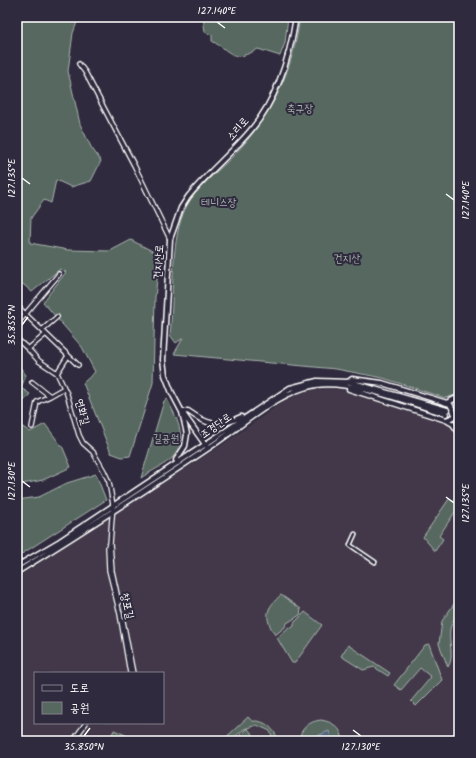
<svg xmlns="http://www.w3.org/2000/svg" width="476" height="758" viewBox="0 0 476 758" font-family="Kalam,'Poor Story',sans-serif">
	<rect width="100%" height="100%" fill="#2f2a3d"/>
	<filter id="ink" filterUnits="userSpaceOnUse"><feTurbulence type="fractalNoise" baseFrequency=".025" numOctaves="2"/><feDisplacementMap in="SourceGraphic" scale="8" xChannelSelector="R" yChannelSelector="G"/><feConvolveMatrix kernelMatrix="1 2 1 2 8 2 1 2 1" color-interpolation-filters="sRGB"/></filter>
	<g filter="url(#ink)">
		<path fill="#433948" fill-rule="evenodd" d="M327 388 344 390 453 426 459 413V741H17V577L219 447 284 401 309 389ZM35 673H163V723H35Z"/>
		<path fill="#576860" stroke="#abb4b0" d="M17 17H79L73 33 68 71 80 124 91 147 101 161 91 181 71 187 56 180 51 203 44 200 31 218 30 243 68 250 110 251 131 240 160 255 155 297 153 383 130 456 122 457 111 453 83 383 95 372 82 347 43 302 66 272 60 269 32 292 17 279Z
			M203 17H288L285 43 280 56 258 49C233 63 233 53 212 41V35L205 32Z
			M300 17H459V394L445 398 383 378 336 369 174 354 183 338 176 343 170 335C174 300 170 246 183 214 192 190 217 173 234 155 272 115 293 71 300 17Z
			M17 363 26 375 21 388 30 394 17 409Z
			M167 399C176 417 189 438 173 457 167 464 149 472 141 478L164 401Z
			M17 423 30 432 45 424 63 448 71 467 43 480 17 485Z
			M96 474 106 500 17 557V500L39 497 67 483Z
			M449 499 459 503V506L439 536 443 539 435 551 423 537Z
			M281 595 301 609 300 615 287 623 285 627 275 635C264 617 265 609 281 595Z
			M459 602C459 617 453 617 450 629 448 642 455 656 448 667L439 644 442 621 454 604Z
			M305 612 322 625 295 663H292L277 638 289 627 292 628 294 626V623Z
			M429 644 442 680 416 706 411 701 431 677 420 668 401 690 394 685 425 645Z
			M348 645 390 673 388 676 374 667 363 670 341 656Z
			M248 717 252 721C266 720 274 729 279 741H274L270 731 257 725 244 729 230 741H222Z
			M321 720C333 722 342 728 343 741H299C300 728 310 721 321 720Z
			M247 728 259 741H234Z
			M114 730 139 741H109Z"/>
		<path fill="#52647d" stroke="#97a2b1" d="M329 731 332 741H308V740Z"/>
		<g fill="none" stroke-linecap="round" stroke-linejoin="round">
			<path stroke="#443f50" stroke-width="4" stroke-dasharray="4 2" stroke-linecap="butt" d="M447 410 459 414
				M446 414 459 417"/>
			<defs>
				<path id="pedestrian" d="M355 534 350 545 375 562"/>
				<path id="minor" d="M79 64 85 72 134 165 170 239
					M17 306 78 365
					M17 324 59 274
					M42 330 57 317
					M46 334 28 349 39 361 57 373 67 394 79 435 83 443 93 452 104 471 109 482 113 505 110 544 108 546 109 570 120 614 130 673
					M17 339 28 349
					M57 373 68 356
					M32 382 50 396 64 388
					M32 427 37 402 50 396
					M110 544 112 571 119 603
					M123 621 133 673
					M73 741 86 723"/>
				<path id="tertiary" d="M348 382 352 379 382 383 450 404 456 416 446 420
					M349 389 446 420 453 424 458 431
					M446 403 459 397
					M207 447 182 412 172 393 165 375 163 360 170 239 181 208 188 197C207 173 232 153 251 130 277 99 290 56 296 17
					M178 463 176 460 185 446 187 434 182 412 188 411C209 426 218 428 241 417
					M17 566 60 541 290 388 317 381 350 382 447 410
					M17 572C82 532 146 490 210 447 242 426 278 391 316 385 352 380 410 403 446 414"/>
			</defs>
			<use href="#pedestrian" stroke="#fff" stroke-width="5.5"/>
			<use href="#minor" stroke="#fff" stroke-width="6"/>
			<use href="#tertiary" stroke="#fff" stroke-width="7"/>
			<use href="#pedestrian" stroke="#2f2a3d" stroke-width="2.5"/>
			<use href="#minor" stroke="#2f2a3d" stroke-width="3.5"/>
			<use href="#tertiary" stroke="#2f2a3d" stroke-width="4"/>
		</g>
	</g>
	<path fill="none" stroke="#fff" stroke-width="1.5" d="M217 22 225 28M22 178 30 184M446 194 454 200M22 325 28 317M22 481 30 487M446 497 454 503M353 730 361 736M84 736 90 728"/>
	<g text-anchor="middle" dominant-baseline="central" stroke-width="4" stroke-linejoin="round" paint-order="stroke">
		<g font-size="11" fill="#abb4b0" stroke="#2f2a3d">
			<text x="300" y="109">축구장</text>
			<text x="219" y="203">테니스장</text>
			<text x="347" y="259">건지산</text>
			<text x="166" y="439">길공원</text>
		</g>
		<g font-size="11" fill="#fff" stroke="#2f2a3d">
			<text transform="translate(238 129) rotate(-49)">소리로</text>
			<text transform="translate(159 262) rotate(-86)">건지산로</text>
			<text transform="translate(82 412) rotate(74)">연화길</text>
			<text transform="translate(216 426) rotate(-35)">조경단로</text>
			<text transform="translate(127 606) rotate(77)">창포길</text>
		</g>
	</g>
	<rect width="476" height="758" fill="none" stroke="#2f2a3d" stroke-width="44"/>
	<rect x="34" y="672" width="130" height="52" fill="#2f2a3d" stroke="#827f8b"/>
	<rect x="42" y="685" width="20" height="6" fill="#2f2a3d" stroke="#827f8b"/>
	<text x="70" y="692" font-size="12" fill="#ffffff">도로</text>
	<rect x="42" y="702" width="20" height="12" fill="#576860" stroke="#827f8b"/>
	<text x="70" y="712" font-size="12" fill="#ffffff">공원</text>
	<rect x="22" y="22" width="432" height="714" fill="none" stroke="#fff" stroke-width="1.5"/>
	<g font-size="10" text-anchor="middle" fill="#fff">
		<text x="217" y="14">127.140°E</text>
		<text transform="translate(11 178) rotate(-90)" y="4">127.135°E</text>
		<text transform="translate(465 200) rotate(-90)" y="4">127.140°E</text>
		<text transform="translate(11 325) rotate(-90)" y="4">35.855°N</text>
		<text transform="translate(11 481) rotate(-90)" y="4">127.130°E</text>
		<text transform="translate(465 503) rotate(-90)" y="4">127.135°E</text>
		<text x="84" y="750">35.850°N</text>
		<text x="361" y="750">127.130°E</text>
	</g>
</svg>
